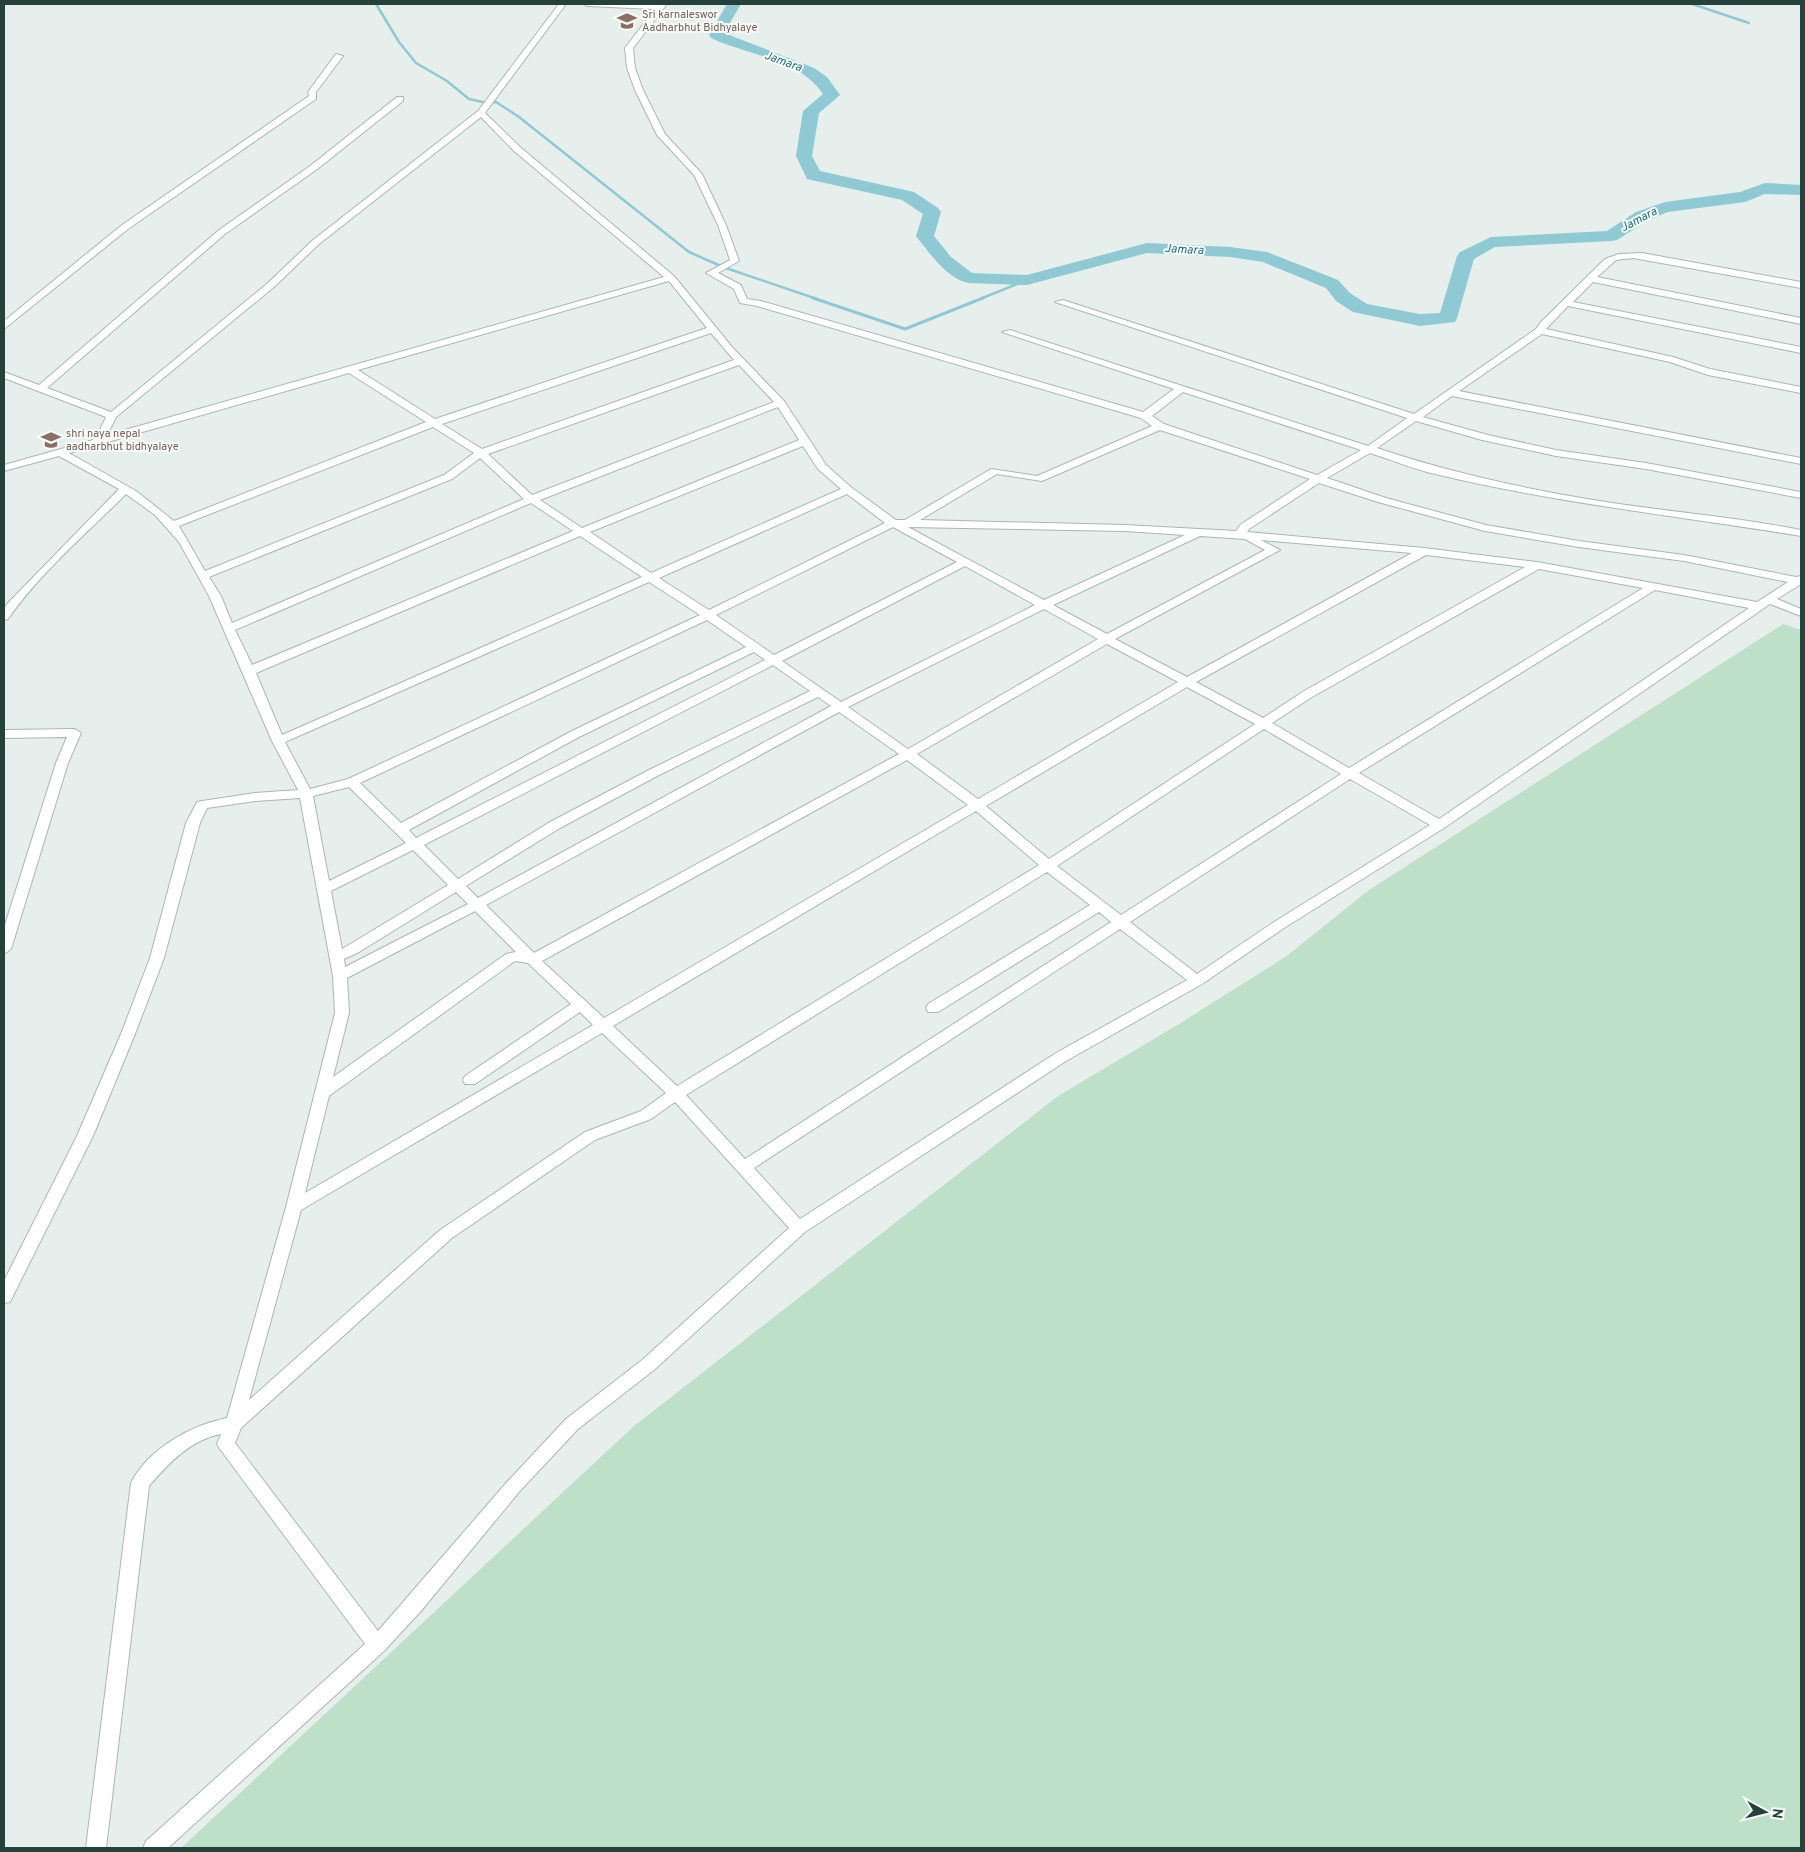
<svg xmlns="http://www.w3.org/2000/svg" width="1805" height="1852" viewBox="0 0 1805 1852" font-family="Overpass,sans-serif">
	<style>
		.green { fill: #bfe0c8 }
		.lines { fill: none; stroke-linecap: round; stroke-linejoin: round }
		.stream-far1 { stroke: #8ec9d4; stroke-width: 2.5 }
		.stream { stroke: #8ec9d4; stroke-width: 3 }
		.river { fill: #8ec9d4; fill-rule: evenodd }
		.street-casing { stroke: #a8b8b2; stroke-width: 2 }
		.street { fill: #fff; fill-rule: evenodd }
		.labels { text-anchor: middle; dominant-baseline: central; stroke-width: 4; stroke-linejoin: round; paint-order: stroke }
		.far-education-label { font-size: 11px; fill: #785e54; stroke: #f7fbf9; text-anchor: start }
		.far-water-label { font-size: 12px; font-style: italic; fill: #1c6f80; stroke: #f7fbf9 }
	</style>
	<rect width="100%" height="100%" fill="#e6efeb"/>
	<!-- green -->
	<polygon class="green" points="1783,624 1801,630 1801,1848 181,1848 634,1426 1058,1096 1179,1024 1288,955 1369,890"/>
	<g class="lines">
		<!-- stream-far1 -->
		<g class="stream-far1">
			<polyline points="376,4 399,42 416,63 447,81 469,99 487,103 496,102 519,117 689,252 723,267 817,299"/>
			<polyline points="1692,4 1749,23"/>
			<polyline points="980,299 1027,280"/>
		</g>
		<!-- stream -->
		<polyline class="stream" points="813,298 905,329 983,298"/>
		<!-- river -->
		<path class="river" d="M727,4H741L724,33L814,68L827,77L840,95L819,113L812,156L820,171L914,192L938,208L941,212L934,236L951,257L972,273L1027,275L1147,243L1230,247L1267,252L1338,280L1350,293L1367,304L1420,314L1440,313L1457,256L1460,252L1491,237L1607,231L1636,212L1665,202L1740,192L1765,183L1801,185V195L1765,194L1745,202L1668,212L1648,220L1617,240L1611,241L1495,247L1474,259L1457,318L1455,322L1420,326L1353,312L1336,301L1326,288L1263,262L1230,257L1147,253L1027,285L968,283C947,278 932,256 919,240L916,236L923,214L902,200L807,179L796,156L803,111L823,94C800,59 747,55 711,38L709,35Z"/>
		<defs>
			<g id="street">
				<path d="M559,4H566L485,113L520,147L674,276L732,347L784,401L826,465L852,488L896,520H905L991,469L1037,476L1152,426L1141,418L757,306L740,303L734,289L706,273L730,260L718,225L694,175L657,135L635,90L627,68L625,48L655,9L587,6L584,4H667L633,48L635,68L643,90L665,134L702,174L726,225L739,261L718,273L741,285L747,299L761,301L1143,412L1174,389L1002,332L1010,330L1368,446L1407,418L1055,302L1063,300L1414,414L1536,329L1541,322L1605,259L1619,254L1642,253L1801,282V288L1633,258L1616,260L1597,277L1801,318V324L1593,282L1573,302L1801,347V353L1568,306L1546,329L1673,357L1710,369L1801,387V393L1708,375L1670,362L1542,334L1459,391L1801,458V464L1452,396L1423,417L1488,435L1556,450L1646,463L1801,492V498L1646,469L1556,456L1482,440L1416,421L1377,448C1445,471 1516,487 1587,499C1658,511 1730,516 1801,530V536C1679,516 1556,503 1435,474C1413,469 1392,460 1370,453L1327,478L1386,498L1486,525L1579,541L1684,555L1796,577L1801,576V584L1777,599L1801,609V616L1770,604L1444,828L1284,928L1202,984L1066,1061L805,1232L654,1370L578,1429L519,1492L421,1611L384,1651L168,1848H143L146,1841L365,1644L220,1449L217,1444L221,1434C190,1440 169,1463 149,1486L106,1848H86L131,1483C148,1449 191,1425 227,1418L286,1207L335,1013L333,976L300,798L255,801L207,808L200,823L164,958L135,1034L93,1136L10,1302L4,1303V1281L77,1136L121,1034L150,958L186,823L197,802L202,801L255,793L298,790L272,741L209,596L179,542L155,515L126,494C87,533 39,574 8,619L4,620V608L7,604L119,489L59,456L4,471V465L93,440L99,432L106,417L4,378V372L39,385L219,230L310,166L397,97H403V101L316,170L225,234L47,388L111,412L268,283L313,240L478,111ZM481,117L514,151L664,277L107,435L116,417L274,287L319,244ZM669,281L707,328L435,419L358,370ZM711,333L734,360L482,449L442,424ZM739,365L774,402L532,495L488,454ZM349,373L426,422L174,521L136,491L69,453ZM1183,392L1361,450L1317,475L1164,424L1152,416ZM778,407L799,440L582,528L540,500ZM433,427L474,453L444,475L205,571L179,526ZM1160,430L1310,479L1240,525L1236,531L1125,525L920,520L997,474L1042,481ZM803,446L818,469L841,489L651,573L590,532ZM480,458L524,499L232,623L221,596L209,577L452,479ZM1319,483L1378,502L1485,531L1579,547L1684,561L1788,582L1757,602L1537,562L1424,548L1247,532L1249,529ZM847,494L885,523L709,610L659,578ZM531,503L573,531L252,665L235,630ZM893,527L957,562L774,655L716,615ZM908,527L1125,531L1185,535L1044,600ZM580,536L642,577L282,735L256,673ZM1200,536L1245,539L1265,550L1107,634L1053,605ZM1261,540L1412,553L1187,677L1115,639L1280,550ZM1426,555L1525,567L1304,691L1263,718L1196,682ZM965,566L1035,605L841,702L782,661ZM1539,569L1643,588L1349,768L1272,723L1312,697ZM649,582L700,615L348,779L310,789L285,742ZM1655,590L1749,608L1439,819L1359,773ZM1044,609L1098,639L908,749L848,707ZM707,620L746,647L570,732L401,823L360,783ZM1107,644L1178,682L978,799L917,754ZM754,652L765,660L416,838L409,830L579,737ZM773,665L810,691L651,769L550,822L458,879L424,845ZM1187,687L1255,724L1049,859L986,806ZM818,697L831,706L478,898L466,886L560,828L659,775ZM839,712L899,754L534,953L486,905ZM1264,729L1341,774L1121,915L1057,866ZM907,760L968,805L604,1018L542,961ZM1350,779L1430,825L1274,922L1197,974L1130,922ZM349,787L406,843L329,881L313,796ZM976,811L1039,865L677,1086L613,1026ZM413,850L448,885L342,949L331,891ZM1047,872L1090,905L928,1004L926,1008L928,1012H938L1099,912L1111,922L745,1159L686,1095ZM456,892L468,904L345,967L344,959L359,952ZM475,911L516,952L506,954L333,1077L349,1013L347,978ZM1120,929L1187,980L1056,1053L800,1219L754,1168ZM515,961L528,963L571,1004L465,1076L463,1080L465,1084H475L580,1012L593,1025L305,1193L329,1096ZM602,1033L666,1093L641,1111L585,1132L440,1230L249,1400L301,1210ZM675,1102L789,1228L642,1360L566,1419L507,1482L378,1631L235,1443L241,1428L452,1238L595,1140L651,1119Z"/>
				<polygon points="336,54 343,56 316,92 316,99 128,229 4,329 4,321 122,225 309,96 308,92"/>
				<polygon points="75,729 81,733 68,763 11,949 4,954 4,928 56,763 67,737 4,738 4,730"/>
			</g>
		</defs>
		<!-- street casing -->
		<use href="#street" class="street-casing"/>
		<!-- street -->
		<use href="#street" class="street"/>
	</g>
	<!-- icons -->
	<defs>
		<symbol id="school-bare" viewBox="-9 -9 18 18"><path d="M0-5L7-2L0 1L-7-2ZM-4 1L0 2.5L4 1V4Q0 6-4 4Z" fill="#8d6e63" stroke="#f7fbf9" stroke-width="2.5" paint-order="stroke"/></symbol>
	</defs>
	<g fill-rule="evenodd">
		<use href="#school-bare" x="613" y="7" width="28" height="28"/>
		<use href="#school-bare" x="37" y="426" width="28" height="28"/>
	</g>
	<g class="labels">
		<!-- far-education labels -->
		<g class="far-education-label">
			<text x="642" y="15">Sri karnaleswor<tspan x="642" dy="13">Aadharbhut Bidhyalaye</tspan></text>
			<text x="66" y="434">shri naya nepal<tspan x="66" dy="13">aadharbhut bidhyalaye</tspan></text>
		</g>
		<!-- far-water labels -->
		<g class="far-water-label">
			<text transform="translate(783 62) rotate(20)">Jamara</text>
			<text transform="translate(1639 220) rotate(-28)">Jamara</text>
			<text transform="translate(1184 250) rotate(3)">Jamara</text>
		</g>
	</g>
	<!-- border -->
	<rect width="1805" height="1852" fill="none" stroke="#24423a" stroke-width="10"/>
	<!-- north arrow -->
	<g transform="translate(1765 1812) rotate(97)" stroke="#f7fbf9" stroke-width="4" paint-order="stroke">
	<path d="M0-4L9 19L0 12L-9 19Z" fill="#24423a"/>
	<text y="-8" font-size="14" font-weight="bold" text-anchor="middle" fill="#24423a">N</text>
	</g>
</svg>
